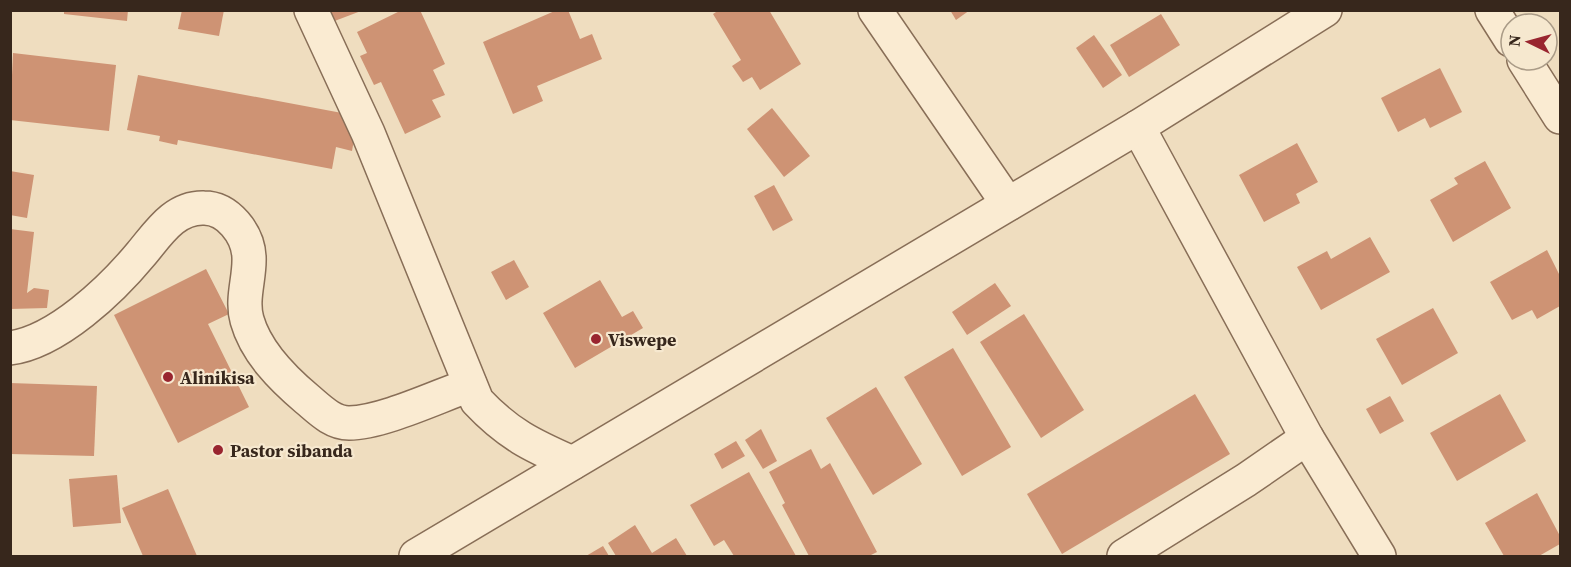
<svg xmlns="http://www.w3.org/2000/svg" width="1571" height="567" viewBox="0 0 1571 567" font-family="'Source Serif 4',serif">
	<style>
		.building { fill: #ce9374 }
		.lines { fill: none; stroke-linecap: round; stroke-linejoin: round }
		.minor-casing { stroke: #886e57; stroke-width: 36 }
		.minor { stroke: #faebd2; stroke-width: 33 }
		.poi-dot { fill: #99252f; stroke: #f6e8cf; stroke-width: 2 }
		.labels { text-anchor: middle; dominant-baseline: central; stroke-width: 4.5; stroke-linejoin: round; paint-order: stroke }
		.poi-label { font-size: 18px; font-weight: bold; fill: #37271c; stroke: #f6e8cf; text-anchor: start }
	</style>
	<rect width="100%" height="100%" fill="#efddbf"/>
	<!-- building -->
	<g class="building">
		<polygon points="64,10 128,10 127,21 64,14"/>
		<polygon points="182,10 224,10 219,36 178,29"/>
		<polygon points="318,10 361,10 361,11 324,25"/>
		<polygon points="402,10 420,10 445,64 433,70 445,95 432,100 441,117 405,134 381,82 374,85 360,56 367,53 357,32"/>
		<polygon points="557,10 568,10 580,39 592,34 602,59 537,86 543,101 513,114 483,42"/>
		<polygon points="719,10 769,10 801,64 760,90 752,77 743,82 732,66 741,60 713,14"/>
		<polygon points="950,10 970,10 956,20"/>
		<polygon points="1161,14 1180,45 1129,77 1110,45"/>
		<polygon points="1094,35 1122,75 1103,88 1076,48"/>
		<polygon points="13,53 116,65 109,131 10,120"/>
		<polygon points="1440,68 1462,112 1430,128 1425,118 1398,132 1381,98"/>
		<polygon points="138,75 358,116 352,151 336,147 332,169 178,140 177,145 159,141 160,136 127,130"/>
		<polygon points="772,108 810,156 784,177 747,129"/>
		<polygon points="1297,143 1318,182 1296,194 1300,203 1264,222 1239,175"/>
		<polygon points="1485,161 1511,208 1453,242 1430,200 1458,184 1454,178"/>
		<polygon points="10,171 34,175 27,218 10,215"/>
		<polygon points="774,185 793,220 773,231 754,196"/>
		<polygon points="10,229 34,232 27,293 34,288 49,290 47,308 10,309"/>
		<polygon points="1370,237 1390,272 1321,310 1297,267 1327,251 1331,259"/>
		<polygon points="1547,250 1560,276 1560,306 1537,319 1532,310 1512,320 1490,282"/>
		<polygon points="514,260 529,287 506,300 491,272"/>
		<polygon points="206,269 229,314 208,324 249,407 178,443 114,315"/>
		<polygon points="600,280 622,317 633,311 643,328 575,368 543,313"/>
		<polygon points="995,283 1011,306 967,335 952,312"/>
		<polygon points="1433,308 1458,353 1402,385 1376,339"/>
		<polygon points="1024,314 1084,410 1041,438 980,342"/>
		<polygon points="953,348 1011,447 962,476 904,377"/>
		<polygon points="10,383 97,386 94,456 10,454"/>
		<polygon points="876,387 922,464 873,495 826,418"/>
		<polygon points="1195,394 1230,454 1062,554 1027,494"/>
		<polygon points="1500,394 1526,441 1457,481 1430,433"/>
		<polygon points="1390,396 1404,421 1380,434 1366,409"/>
		<polygon points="761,429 777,461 763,469 745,440"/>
		<polygon points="736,441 745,456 722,469 714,454"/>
		<polygon points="811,449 821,469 830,463 877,552 869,556 809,556 782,505 785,503 769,472"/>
		<polygon points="749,472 796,556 734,556 724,540 714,546 690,505"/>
		<polygon points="117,475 121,523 73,527 69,479"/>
		<polygon points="168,489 197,556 143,556 122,508"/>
		<polygon points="1537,493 1560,536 1560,544 1539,556 1504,556 1485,523"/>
		<polygon points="635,525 652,553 676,538 687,556 616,556 608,543"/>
		<polygon points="603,546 609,556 586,556"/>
	</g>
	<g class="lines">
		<defs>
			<g id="minor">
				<path d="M311,10L368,133L477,401C508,434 531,445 572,463"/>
				<polyline points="875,10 1008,204"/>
				<polyline points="1492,10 1511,40"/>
				<polyline points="1524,60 1560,117"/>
				<polyline points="1138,127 1307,438 1379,556"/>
				<path d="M10,348C57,342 112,289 141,254C158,234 174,207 204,208C228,208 248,234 249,257C250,278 241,299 247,320C256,352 282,378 307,399C319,409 332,423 349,423C382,423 438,396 470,385"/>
				<polyline points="416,556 1138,127 1325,10"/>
				<polyline points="1124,556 1246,480 1307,438"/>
			</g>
		</defs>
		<!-- minor casing -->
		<use href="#minor" class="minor-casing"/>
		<!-- minor -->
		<use href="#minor" class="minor"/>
	</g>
	<!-- markers -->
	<g class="poi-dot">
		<circle cx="596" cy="339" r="6"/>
		<circle cx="168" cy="377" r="6"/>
		<circle cx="218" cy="450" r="6"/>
	</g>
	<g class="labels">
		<!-- poi labels -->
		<g class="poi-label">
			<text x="608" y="339">Viswepe</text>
			<text x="180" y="377">Alinikisa</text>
			<text x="230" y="450">Pastor sibanda</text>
		</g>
	</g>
	<!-- border -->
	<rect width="1571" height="567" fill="none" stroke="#37271c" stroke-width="24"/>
	<!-- north arrow -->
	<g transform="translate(1529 42) rotate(275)"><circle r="28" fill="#f6e8cf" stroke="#aa9b87" stroke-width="1.5"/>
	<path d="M0-4.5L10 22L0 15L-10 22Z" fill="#99252f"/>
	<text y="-9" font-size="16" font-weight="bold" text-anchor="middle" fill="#37271c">N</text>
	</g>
</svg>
